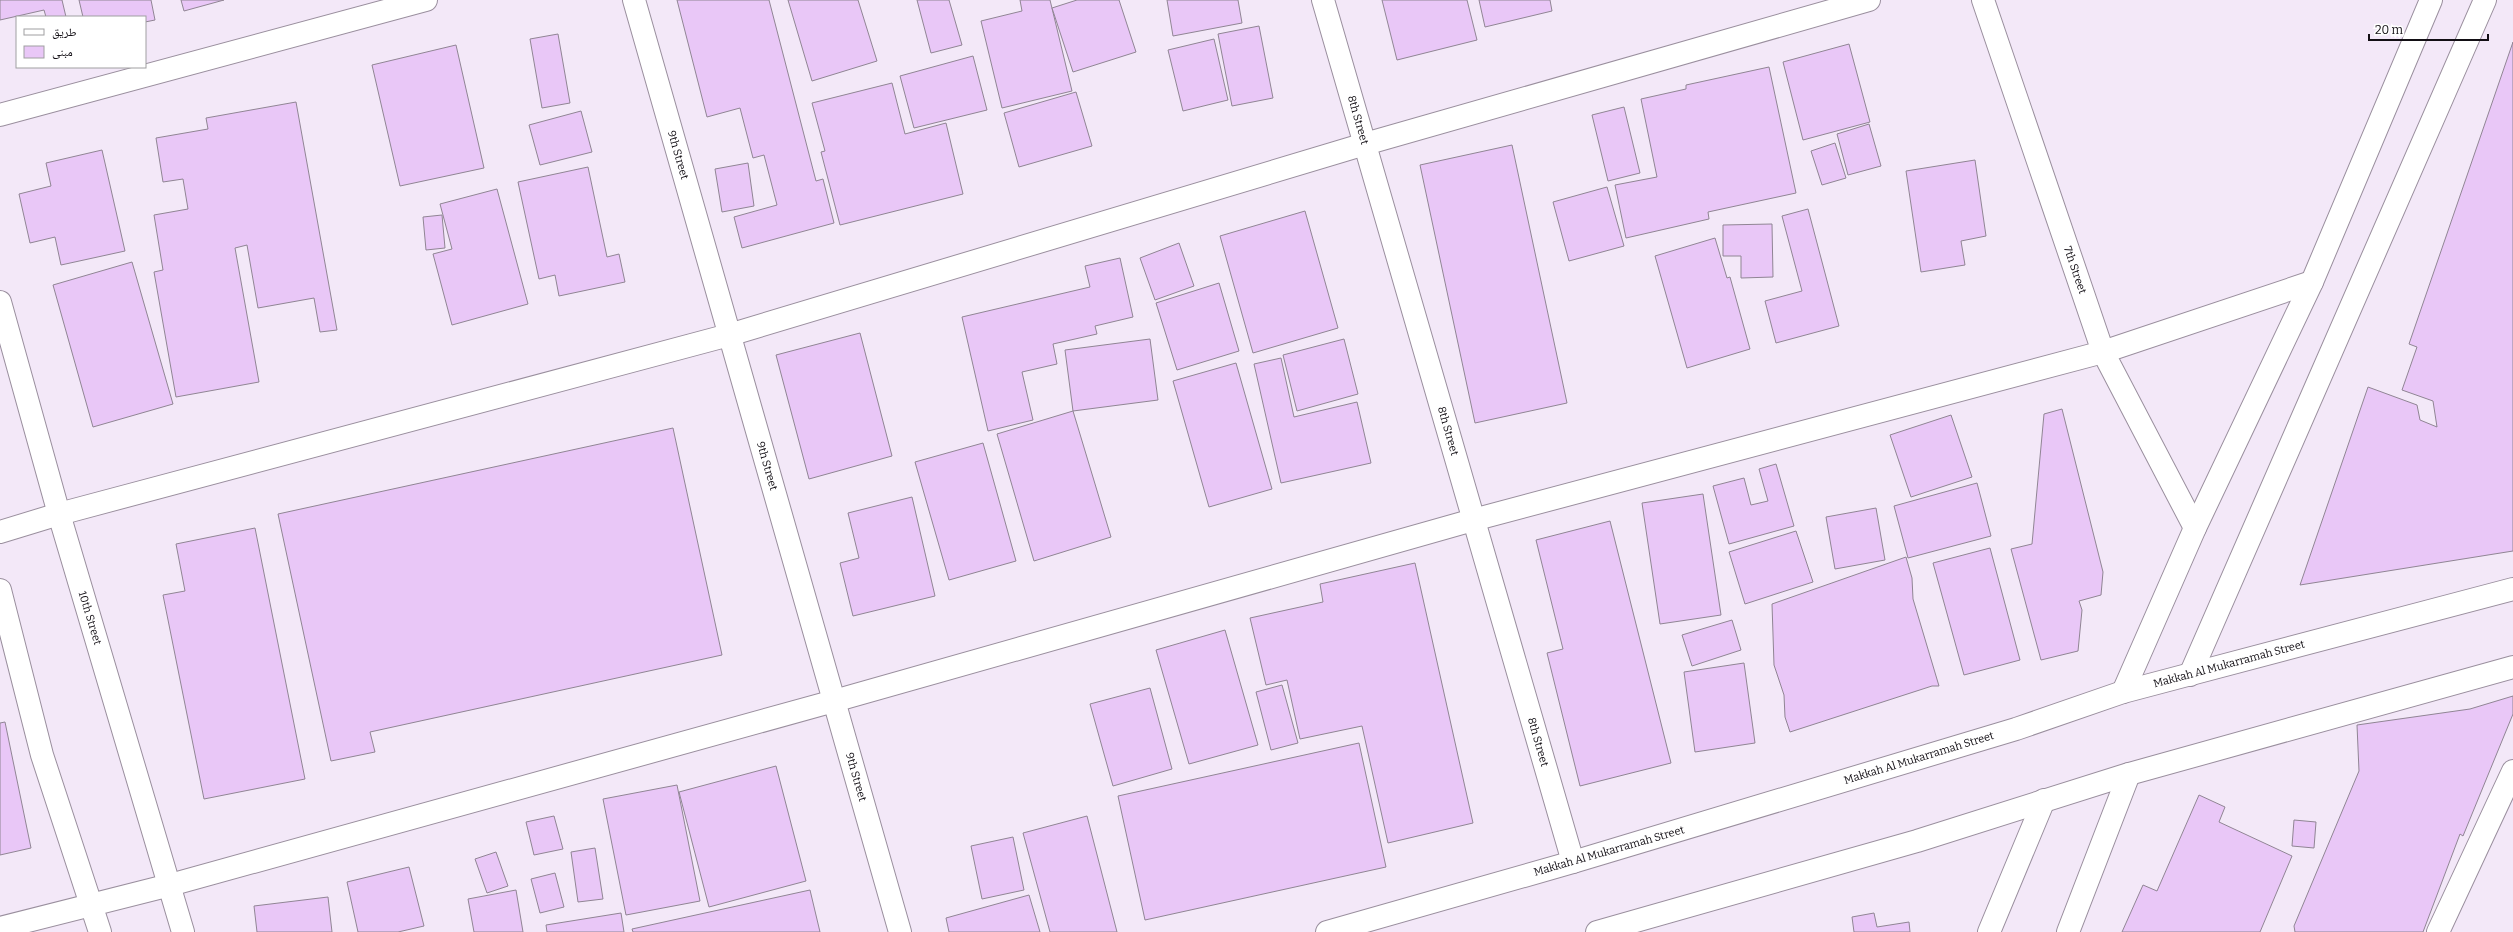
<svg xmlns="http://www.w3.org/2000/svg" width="2513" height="932" viewBox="0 0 2513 932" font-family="Bitter,'Noto Naskh Arabic',serif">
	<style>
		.building { fill: #e9c7f7; stroke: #908594 }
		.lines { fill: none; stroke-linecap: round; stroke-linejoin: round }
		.street-casing { stroke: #9a8f9e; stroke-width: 24 }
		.secondary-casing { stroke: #9a8f9e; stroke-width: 24 }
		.street { stroke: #fff; stroke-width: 22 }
		.secondary { stroke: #fff; stroke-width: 22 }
		.labels { text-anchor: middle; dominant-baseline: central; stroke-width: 3; stroke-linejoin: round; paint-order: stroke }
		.street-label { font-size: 11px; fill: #120e14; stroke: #fff }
	</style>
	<rect width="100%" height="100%" fill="#f3e8f8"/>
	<!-- building -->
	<g class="building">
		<polygon points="0,0 62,0 66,17 46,17 44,10 0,20"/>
		<polygon points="79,0 151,0 155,20 145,22 145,17 83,17"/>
		<polygon points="181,0 224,0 184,11"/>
		<polygon points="677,0 769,0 816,181 823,179 834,223 742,248 734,217 777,205 764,155 753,158 740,108 707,117"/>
		<polygon points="788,0 858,0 877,61 812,81"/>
		<polygon points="917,0 949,0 962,45 931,53"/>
		<polygon points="1020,0 1050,0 1072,91 1002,108 981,21 1022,11"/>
		<polygon points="1077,0 1119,0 1136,52 1073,72 1052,8"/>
		<polygon points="1167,0 1238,0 1242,23 1173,36"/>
		<polygon points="1382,0 1467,0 1477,40 1397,60"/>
		<polygon points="1479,0 1550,0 1552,11 1485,27"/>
		<polygon points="1259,26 1273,98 1232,106 1218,34"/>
		<polygon points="558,34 570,103 542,108 530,39"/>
		<polygon points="1214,39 1228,100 1183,111 1168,50"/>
		<polygon points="2513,42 2513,551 2300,585 2368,387 2417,405 2420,420 2437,427 2433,401 2402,390 2417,347 2409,344"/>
		<polygon points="1849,44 1870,122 1803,140 1783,62"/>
		<polygon points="456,45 484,168 400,186 372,65"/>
		<polygon points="973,56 987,110 914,128 900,76"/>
		<polygon points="1769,67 1796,193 1708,212 1709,219 1626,238 1615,185 1657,177 1641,99 1686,89 1686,85"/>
		<polygon points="892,83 905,134 946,123 963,194 840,225 821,152 825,151 812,103"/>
		<polygon points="1076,92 1092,146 1019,167 1004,113"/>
		<polygon points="296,102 337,330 320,332 314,298 258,308 247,245 235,248 259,382 176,397 154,272 163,270 154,215 188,209 183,179 163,182 156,138 208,129 206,118"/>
		<polygon points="1624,107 1640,173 1608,181 1592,115"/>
		<polygon points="581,111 592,152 540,165 529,125"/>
		<polygon points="1869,124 1881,166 1848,175 1837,134"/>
		<polygon points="1835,143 1846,178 1822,185 1811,151"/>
		<polygon points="1512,145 1567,403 1475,423 1420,165"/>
		<polygon points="102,150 125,251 61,265 55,237 30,243 19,194 51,186 46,163"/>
		<polygon points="1975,160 1986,236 1961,241 1965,265 1921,272 1906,171"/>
		<polygon points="748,163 754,206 722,212 715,169"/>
		<polygon points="588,167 607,257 619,254 625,282 559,296 555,275 539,279 518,182"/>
		<polygon points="1607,187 1624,246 1569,261 1553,202"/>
		<polygon points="497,189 528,304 452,325 433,254 452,249 440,204"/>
		<polygon points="1808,209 1839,326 1776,343 1765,301 1802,291 1782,216"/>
		<polygon points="1305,211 1338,328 1253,353 1220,236"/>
		<polygon points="442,215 445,248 426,250 423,217"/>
		<polygon points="1772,224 1773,277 1741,278 1741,256 1723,256 1723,225"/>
		<polygon points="1715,238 1727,278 1730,277 1750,349 1687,368 1655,256"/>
		<polygon points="1179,243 1194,286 1155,300 1140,258"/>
		<polygon points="1120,258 1133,317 1095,326 1097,334 1053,344 1057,364 1022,372 1033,420 988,431 962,317 1090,287 1085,266"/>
		<polygon points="132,262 173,404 93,427 53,285"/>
		<polygon points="1219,283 1239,351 1177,370 1156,303"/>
		<polygon points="860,333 892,456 809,479 776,355"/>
		<polygon points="1150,339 1158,400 1073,411 1065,350"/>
		<polygon points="1344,339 1358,394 1297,411 1283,355"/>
		<polygon points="1281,358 1294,417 1357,402 1371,463 1281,483 1254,364"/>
		<polygon points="1236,363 1272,489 1209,507 1173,381"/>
		<polygon points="2062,409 2103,572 2101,595 2079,601 2082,610 2078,651 2041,660 2011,549 2032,544 2044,414"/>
		<polygon points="1073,411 1111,537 1034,561 997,434"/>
		<polygon points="1951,415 1972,477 1911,497 1890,435"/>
		<polygon points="673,428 722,655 370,732 375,752 331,761 278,514"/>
		<polygon points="983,443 1016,561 949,580 915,462"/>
		<polygon points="1776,464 1794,526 1729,544 1713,486 1744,478 1751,505 1768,501 1759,469"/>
		<polygon points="1977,483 1991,536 1908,558 1894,506"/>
		<polygon points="1703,494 1721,615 1660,624 1642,503"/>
		<polygon points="912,497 935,596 853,616 840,563 859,558 848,513"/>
		<polygon points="1876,508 1885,560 1835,569 1826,517"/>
		<polygon points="1610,521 1671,763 1580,786 1547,653 1563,649 1536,540"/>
		<polygon points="255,528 305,779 204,799 163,595 185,591 176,544"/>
		<polygon points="1796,531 1813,582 1745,604 1729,552"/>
		<polygon points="1990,548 2020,660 1964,675 1933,563"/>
		<polygon points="1906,557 1912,578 1913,599 1939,686 1932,686 1790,732 1785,717 1784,695 1774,665 1772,604"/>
		<polygon points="1415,563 1473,823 1388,843 1362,726 1300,739 1287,680 1266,685 1250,618 1323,602 1320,584"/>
		<polygon points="1732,620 1741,650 1692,666 1682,635"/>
		<polygon points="1225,630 1258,745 1189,764 1156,650"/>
		<polygon points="1744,663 1755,743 1695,752 1684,672"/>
		<polygon points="1282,685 1298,743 1271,750 1256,692"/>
		<polygon points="1150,688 1172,769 1113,786 1090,704"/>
		<polygon points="2513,696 2513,714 2463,836 2460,834 2423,932 2295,932 2294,926 2359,771 2357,725 2470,709"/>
		<polygon points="5,722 31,848 0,855 0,723"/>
		<polygon points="1359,743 1386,867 1145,920 1118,796"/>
		<polygon points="776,766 806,881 709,907 679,792"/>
		<polygon points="677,785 700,901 626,915 603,799"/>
		<polygon points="2199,795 2225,807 2219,822 2292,856 2260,932 2122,932 2143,885 2157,891"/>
		<polygon points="554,816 563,849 534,855 526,822"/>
		<polygon points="1087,816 1117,932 1050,932 1023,833"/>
		<polygon points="2294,820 2316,822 2314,848 2292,846"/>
		<polygon points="1013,837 1024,890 982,899 971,846"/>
		<polygon points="595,848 603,899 578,902 571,852"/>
		<polygon points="496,852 508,886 487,893 475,859"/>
		<polygon points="409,867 424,926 398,932 358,932 347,882"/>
		<polygon points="555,873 564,907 540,913 531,879"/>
		<polygon points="516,890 523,932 474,932 468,899"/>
		<polygon points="810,890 820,932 633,932 632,929"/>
		<polygon points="1029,895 1040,932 949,932 946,918"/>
		<polygon points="328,897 332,932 257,932 254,906"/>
		<polygon points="621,913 624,932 547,932 546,925"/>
		<polygon points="1874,913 1877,927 1909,922 1910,932 1854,932 1852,917"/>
	</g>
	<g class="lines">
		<defs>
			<g id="street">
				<polyline points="634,0 900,932"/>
				<polyline points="1323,0 1573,862"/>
				<polyline points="1983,0 2103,352 2195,528"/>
				<polyline points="0,115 426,0"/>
				<polyline points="0,302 59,514 183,932"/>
				<polyline points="0,532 59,514 729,335 1365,144 1869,0"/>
				<polyline points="0,590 42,755 100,932"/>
				<polyline points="0,928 170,885 834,701 1473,520 2103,352 2312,282"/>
				<polyline points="2438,932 2513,771"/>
			</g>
			<g id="secondary">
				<polyline points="2190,675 2485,0"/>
				<polyline points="2123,692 2195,528 2312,282 2431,0"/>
				<polyline points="1327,932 1573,862 2016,729 2123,692 2513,589"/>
				<polyline points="1597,932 1917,841 2129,774 2513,667"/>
				<polyline points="1989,932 2044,800"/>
				<polyline points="2068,932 2129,774"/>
			</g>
		</defs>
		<!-- street casing -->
		<use href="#street" class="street-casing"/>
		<!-- secondary casing -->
		<use href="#secondary" class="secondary-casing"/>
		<!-- street -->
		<use href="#street" class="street"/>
		<!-- secondary -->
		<use href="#secondary" class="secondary"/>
	</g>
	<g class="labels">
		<!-- street labels -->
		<g class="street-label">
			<text transform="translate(1358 120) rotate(74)">8th Street</text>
			<text transform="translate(678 155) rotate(74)">9th Street</text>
			<text transform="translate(2075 270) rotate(71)">7th Street</text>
			<text transform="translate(1448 431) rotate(74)">8th Street</text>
			<text transform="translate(767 466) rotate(74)">9th Street</text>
			<text transform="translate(90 618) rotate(73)">10th Street</text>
			<text transform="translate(2229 664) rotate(-15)">Makkah Al Mukarramah Street</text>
			<text transform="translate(1538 742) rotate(74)">8th Street</text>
			<text transform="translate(1919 758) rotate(-17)">Makkah Al Mukarramah Street</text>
			<text transform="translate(856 777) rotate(74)">9th Street</text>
			<text transform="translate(1609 851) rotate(-16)">Makkah Al Mukarramah Street</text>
		</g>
	</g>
	<!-- legend -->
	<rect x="16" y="16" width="130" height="52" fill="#ffffff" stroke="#a09fa1"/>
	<rect x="24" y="29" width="20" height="6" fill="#ffffff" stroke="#a09fa1"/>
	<text x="52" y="36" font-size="12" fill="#120e14">طريق</text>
	<rect x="24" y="46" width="20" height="12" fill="#e9c7f7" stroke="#a09fa1"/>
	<text x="52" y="56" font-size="12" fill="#120e14">مبنى</text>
	<!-- scale -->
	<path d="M2369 34v6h119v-6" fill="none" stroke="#120e14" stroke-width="2"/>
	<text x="2375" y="34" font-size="12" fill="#120e14" stroke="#ffffff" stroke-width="3" paint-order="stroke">20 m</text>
</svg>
